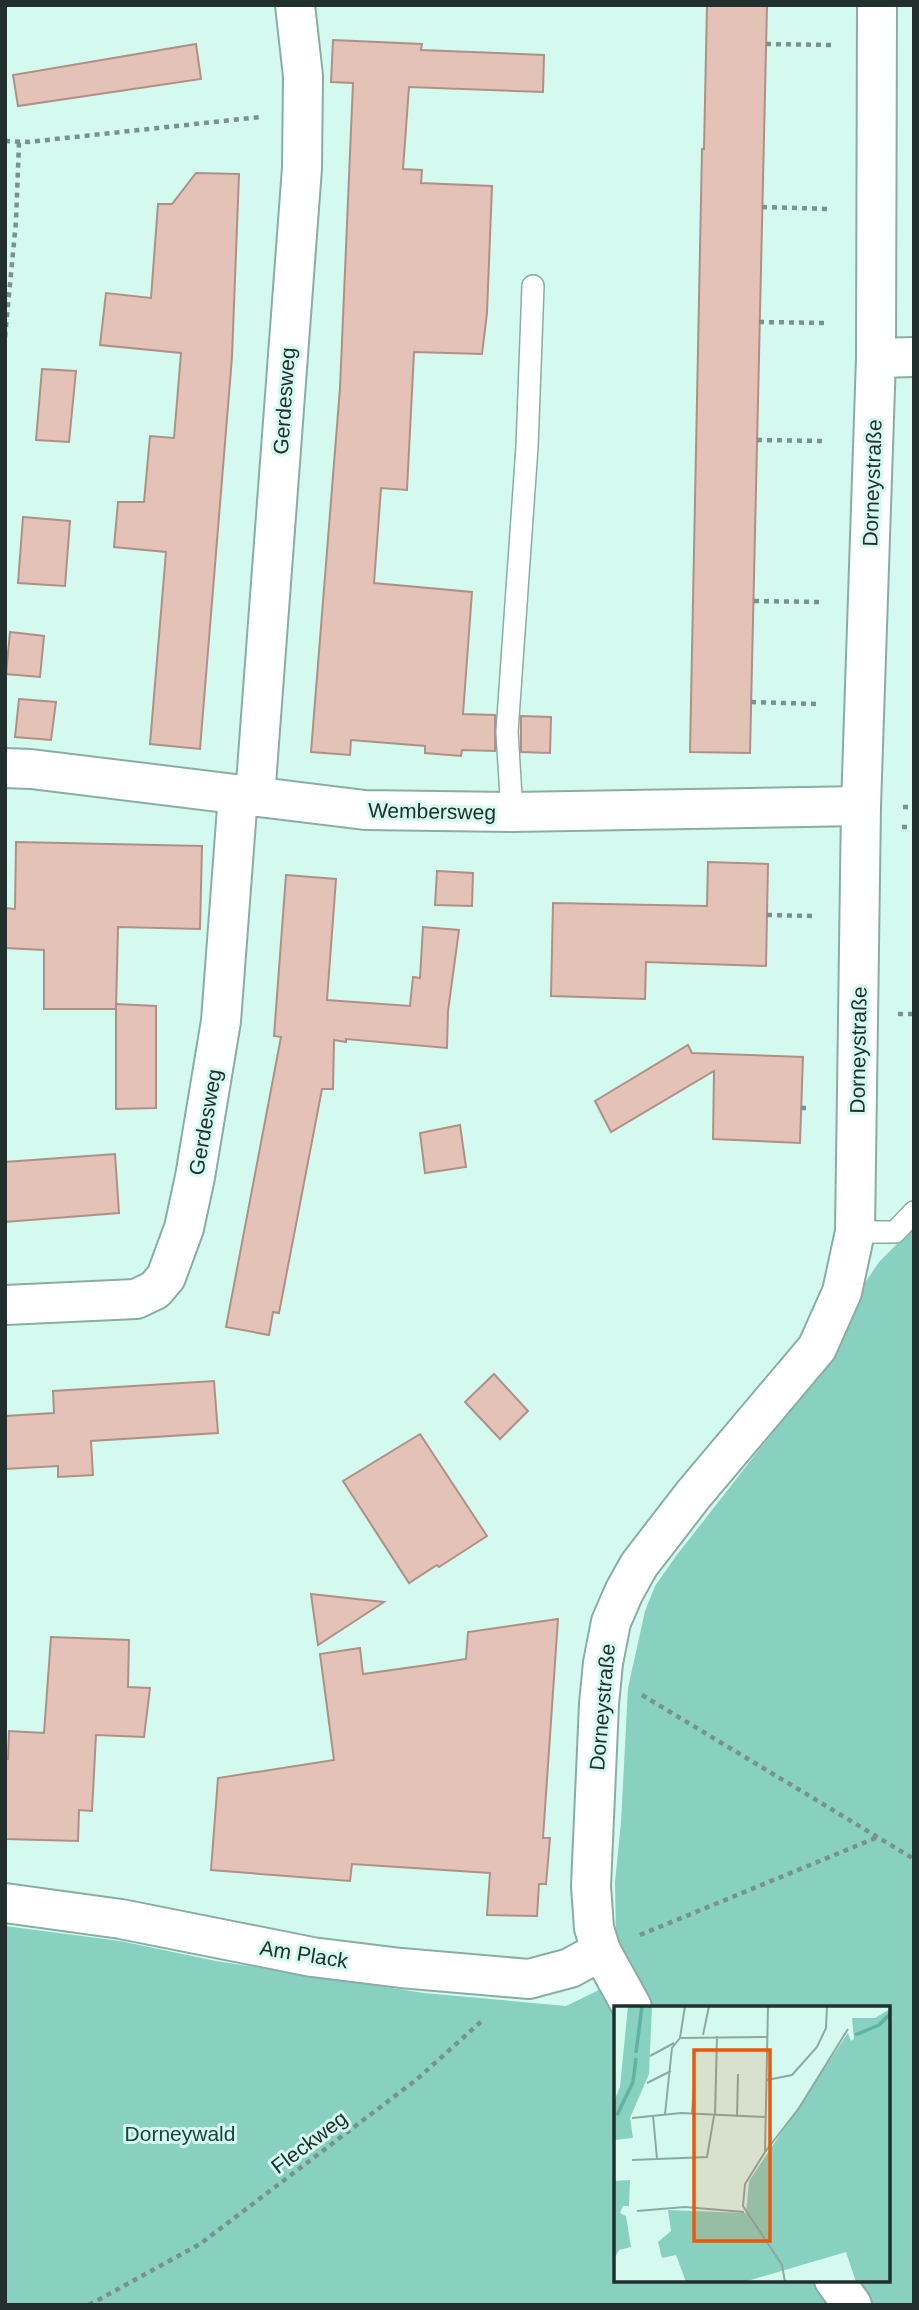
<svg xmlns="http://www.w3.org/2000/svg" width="919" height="2310" viewBox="0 0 919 2310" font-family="Helvetica,sans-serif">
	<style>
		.green { fill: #88d0c0; fill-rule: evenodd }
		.building { fill: #e4c2b8; stroke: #af9086; stroke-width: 2 }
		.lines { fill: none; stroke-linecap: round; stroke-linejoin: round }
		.lane-casing { stroke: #89ada4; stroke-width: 24 }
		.street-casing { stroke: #89ada4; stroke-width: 42 }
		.path { stroke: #79938c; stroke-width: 4.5; stroke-dasharray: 5 5; stroke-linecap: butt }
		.lane { stroke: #fff; stroke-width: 21 }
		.street { stroke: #fff; stroke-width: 38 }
		.labels { text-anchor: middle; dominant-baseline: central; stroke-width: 6; stroke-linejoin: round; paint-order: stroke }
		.street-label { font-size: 21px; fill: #21302c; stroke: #d4faf0 }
		.park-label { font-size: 21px; fill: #1b423a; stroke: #d4faf0 }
		.inset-river { fill: none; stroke: #5fb3a1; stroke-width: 3.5 }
		.inset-road { fill: none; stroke: #8ca9a2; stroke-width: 2 }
		.view { fill: #e8590c; fill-opacity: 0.15; stroke: #e8590c; stroke-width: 3.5 }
		.inset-edge { fill: none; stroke: #21302c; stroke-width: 3.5 }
	</style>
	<rect width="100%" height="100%" fill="#d4faf0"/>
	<!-- green -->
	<path class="green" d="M914,1223V2305H5V1926L120,1941L216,1961L424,1993L566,2006L597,1991L627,1966L616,1938L615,1882L621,1822L628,1688L645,1611L655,1586L676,1556L824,1367L864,1284L879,1262L899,1242ZM616,2007H889V2280H616Z"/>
	<!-- building -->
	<g class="building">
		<polygon points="707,5 767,5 750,753 690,752 702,149 704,149"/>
		<polygon points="333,40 422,44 421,50 544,55 543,92 409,87 403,169 422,170 421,183 492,186 487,313 482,354 414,352 407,490 381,488 374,583 472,592 463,714 495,715 495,751 462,750 461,756 425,753 425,746 351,740 350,755 311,752 340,388 353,83 331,82"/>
		<polygon points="196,44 201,79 18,106 13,75"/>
		<polygon points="196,173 239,174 232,357 200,749 150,744 166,552 114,547 118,502 144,502 150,436 174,438 181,353 100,345 106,293 151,298 158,204 172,204"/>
		<polygon points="42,369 76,371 69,442 36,440"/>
		<polygon points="23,517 70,521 65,586 18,583"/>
		<polygon points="10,632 44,636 40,677 6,674"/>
		<polygon points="19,699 56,702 51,740 15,737"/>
		<polygon points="521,716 551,717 550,753 521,752"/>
		<polygon points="16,842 202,846 200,929 118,927 116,1009 44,1009 44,950 5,948 5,908 15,909"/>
		<polygon points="708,862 768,864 766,966 646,962 645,999 551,996 553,903 707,906"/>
		<polygon points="437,871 473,873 472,906 435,905"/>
		<polygon points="286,875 336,879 327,1000 410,1006 413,977 420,978 423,927 459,930 448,1011 447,1048 346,1039 346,1042 334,1040 333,1089 322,1089 279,1313 273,1312 269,1335 226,1327 281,1037 274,1036"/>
		<polygon points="116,1004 156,1006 156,1108 116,1109"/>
		<polygon points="688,1045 692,1053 803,1057 800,1143 713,1139 714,1071 611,1132 595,1101"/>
		<polygon points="460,1125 466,1167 425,1173 420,1133"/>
		<polygon points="115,1154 119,1213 5,1222 5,1162"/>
		<polygon points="494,1374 528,1411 500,1439 465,1402"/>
		<polygon points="214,1381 218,1433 91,1441 93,1475 58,1477 58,1466 5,1469 5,1416 54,1413 53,1391"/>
		<polygon points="420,1434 487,1536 439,1567 437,1565 409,1583 343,1481"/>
		<polygon points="311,1594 384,1602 318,1645"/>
		<polygon points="558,1619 543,1838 550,1838 546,1884 539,1884 537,1916 487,1915 490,1873 352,1864 350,1881 211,1870 218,1778 334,1760 320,1654 360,1648 363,1674 427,1665 466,1659 468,1632"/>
		<polygon points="51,1637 129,1640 128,1687 150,1688 144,1737 96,1735 92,1811 79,1810 78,1841 5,1839 5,1759 8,1759 9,1731 44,1733"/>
	</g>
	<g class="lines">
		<defs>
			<g id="lane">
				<polyline points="512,812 507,732 527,447 533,286"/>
				<polyline points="855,1232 895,1232 914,1212"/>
			</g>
			<g id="street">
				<polyline points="876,358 914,357"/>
				<polyline points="5,768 31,769 365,810 512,812 861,806"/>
				<polyline points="255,797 302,168 303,76 295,5"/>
				<polyline points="5,1305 136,1299 155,1290 166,1277 184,1228 195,1177 221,1021 238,795"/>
				<polyline points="5,1903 121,1919 312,1957 401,1968 529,1979 570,1968 601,1951"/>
				<polyline points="632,2007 601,1951 594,1928 591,1886 599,1704 603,1663 611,1622 624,1592 639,1565 693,1495 817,1348 842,1292 855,1232 861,806 876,358 877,5"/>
				<polyline points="834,2280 852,2305"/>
			</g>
		</defs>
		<!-- lane casing -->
		<use href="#lane" class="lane-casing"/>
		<!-- street casing -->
		<use href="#street" class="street-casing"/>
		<!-- path -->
		<g class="path">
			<polyline points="766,44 834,45"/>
			<polyline points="5,141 28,142 260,117"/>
			<polyline points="762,207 831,209"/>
			<polyline points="759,322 827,323"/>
			<polyline points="5,337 16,221 19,142"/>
			<polyline points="757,440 824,441"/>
			<polyline points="754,601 820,602"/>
			<polyline points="751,702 817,704"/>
			<polyline points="903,807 914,807"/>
			<polyline points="902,827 914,827"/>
			<polyline points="767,915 813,916"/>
			<polyline points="898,1014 914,1014"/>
			<polyline points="801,1108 811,1108"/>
			<polyline points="642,1695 914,1859"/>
			<polyline points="640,1935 878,1837"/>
			<polyline points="89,2305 200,2244 416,2080 484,2019"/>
		</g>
		<!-- lane -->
		<use href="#lane" class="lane"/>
		<!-- street -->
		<use href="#street" class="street"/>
	</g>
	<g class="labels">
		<!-- street labels -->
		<g class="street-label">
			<text transform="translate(284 401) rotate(-86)">Gerdesweg</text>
			<text transform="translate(872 483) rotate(-88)">Dorneystraße</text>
			<text transform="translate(432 811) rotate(1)">Wembersweg</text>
			<text transform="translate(858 1050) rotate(-89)">Dorneystraße</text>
			<text transform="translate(205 1122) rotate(-80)">Gerdesweg</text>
			<text transform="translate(602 1707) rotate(-85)">Dorneystraße</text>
			<text transform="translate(304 1954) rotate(9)">Am Plack</text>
			<text transform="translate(309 2142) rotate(-37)">Fleckweg</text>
		</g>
		<!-- park labels -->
		<g class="park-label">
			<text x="180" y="2133">Dorneywald</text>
		</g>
	</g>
	<!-- overview -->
	<g transform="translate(614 2006)">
		<rect width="276" height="276" fill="#d4faf0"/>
		<path d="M14,0H38L35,68L16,112L19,132L0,134V95L6,81ZM276,3V276H242L232,246L130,276H72L62,249L48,252L44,236L57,225L54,204L132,207L135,175L234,27L237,35L240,33L238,12H261ZM16,174L15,200H9L6,207L12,210L17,241L5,244L0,253V175Z" fill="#88d0c0"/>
		<path class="inset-river" d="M241,29L265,19L277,7M22,47L28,0M3,109L19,76L22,52"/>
		<path class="inset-road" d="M154,0L151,146L131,178L129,200L168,259L171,276M89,29L95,0M66,32L153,31M66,32L71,0M36,50L60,37M153,74L178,69L203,41L212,22L213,0M33,77L57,65M51,108L58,42L66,32M78,108L80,79M39,109L43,153M101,110L103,30M123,111L124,68M18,112L67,107L152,111M151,146L185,102L234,23M18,154L93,151L100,110M23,205L71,201L130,206"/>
		<path class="view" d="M80,44H156V235H80Z"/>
		<rect width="276" height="276" class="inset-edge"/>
	</g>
	<!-- border -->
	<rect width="919" height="2310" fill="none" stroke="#21302c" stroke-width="14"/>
</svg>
